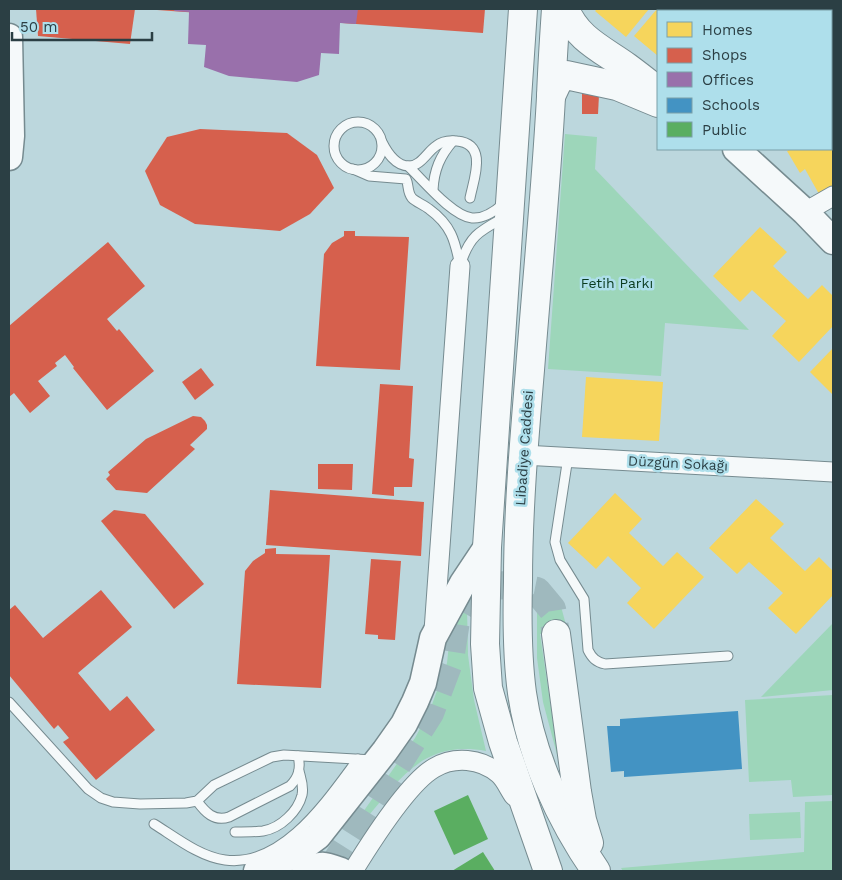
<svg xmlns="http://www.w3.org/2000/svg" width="842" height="880" viewBox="0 0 842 880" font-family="'Work Sans',sans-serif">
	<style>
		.green { fill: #9dd6ba }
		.homes { fill: #f6d55c }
		.shops { fill: #d6604d }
		.offices { fill: #9970ab }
		.schools { fill: #4393c3 }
		.public { fill: #5aae61 }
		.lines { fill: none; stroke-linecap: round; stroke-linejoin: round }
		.primary-tunnel { stroke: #9fb9be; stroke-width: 28; stroke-dasharray: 28 14; stroke-linecap: butt }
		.lane-casing { stroke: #768b90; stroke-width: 11 }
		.street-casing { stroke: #768b90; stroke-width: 21 }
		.secondary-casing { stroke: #768b90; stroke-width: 29 }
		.primary-casing { stroke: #768b90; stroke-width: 30 }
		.lane { stroke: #f5f9fa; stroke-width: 9 }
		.street { stroke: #f5f9fa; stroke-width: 19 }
		.secondary { stroke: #f5f9fa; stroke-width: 26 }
		.primary { stroke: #f5f9fa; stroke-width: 28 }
		.labels { text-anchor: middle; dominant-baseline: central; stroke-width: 5; stroke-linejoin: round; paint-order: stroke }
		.park-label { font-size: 14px; fill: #0a3b1f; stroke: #aedfeb }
		.street-label { font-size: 14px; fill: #2b3f44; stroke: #aedfeb }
	</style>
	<rect width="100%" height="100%" fill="#bcd7dd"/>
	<!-- green -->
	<g class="green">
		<polygon points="565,134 597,137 595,169 749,330 665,323 661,376 548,369"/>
		<polygon points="537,585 549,585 558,595 567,629 540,634 559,762 543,702 537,658"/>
		<path d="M467,607L468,655L474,700L486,751C423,740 401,778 364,821L356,822L415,738L430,710L447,663L450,635Z"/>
		<polygon points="833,623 833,690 761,697"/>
		<polygon points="833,695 833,795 793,797 791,780 749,782 745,700"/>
		<polygon points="833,801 833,871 623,871 621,868 804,852 805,802"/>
		<polygon points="800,812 801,838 750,840 749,814"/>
	</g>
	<!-- homes -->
	<g class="homes">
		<polygon points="597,9 649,9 626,37 595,11"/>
		<polygon points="657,9 686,9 690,11 658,11 658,56 634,36"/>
		<polygon points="744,9 767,9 770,11 742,11"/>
		<polygon points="833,57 833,122 831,124 831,64 833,62 831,59"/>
		<polygon points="831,137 833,140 833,186 819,194 805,169 800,173 787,151 791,149 831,149"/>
		<polygon points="760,227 787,252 773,266 808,299 822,285 833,296 833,326 799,362 772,336 786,321 752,290 740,302 713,276"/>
		<polygon points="833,348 833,395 810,372"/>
		<polygon points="586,377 663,382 659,441 582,437"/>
		<polygon points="615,493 642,519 629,533 663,566 677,552 704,577 654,629 627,603 641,588 608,556 596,569 568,543"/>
		<polygon points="756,499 784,524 770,538 805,571 819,557 833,571 833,595 796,634 768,608 783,593 749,562 737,574 709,548"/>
	</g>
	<!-- shops -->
	<g class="shops">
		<polygon points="36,9 135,9 130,44 38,36"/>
		<polygon points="157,9 485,9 483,33 157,10"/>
		<polygon points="582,94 599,95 598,114 582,114"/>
		<polygon points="200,129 287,133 317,155 334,188 310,214 280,231 195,224 160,205 145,171 167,137"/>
		<polygon points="344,231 355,231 355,236 409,237 400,370 316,366 324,254 332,243 344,236"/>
		<polygon points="108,242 145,286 107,319 117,331 119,329 154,371 107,410 73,368 74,367 65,355 55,363 57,366 38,381 50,396 30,413 14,393 9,397 9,326"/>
		<polygon points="201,368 214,385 195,400 182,382"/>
		<polygon points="380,384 413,386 409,458 414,459 412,487 394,487 394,496 372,494"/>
		<polygon points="193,416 201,417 205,421 207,425 207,429 190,445 195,449 147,493 116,490 106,479 110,475 108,472 146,439"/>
		<polygon points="318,464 353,464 352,490 318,489"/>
		<polygon points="270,490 424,502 421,556 266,545"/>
		<polygon points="114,510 145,514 204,584 174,609 101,521"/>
		<polygon points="276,548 276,554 330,555 321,688 237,684 245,571 253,561 265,553 265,549"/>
		<polygon points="371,559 401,561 395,640 378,639 378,635 365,634"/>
		<polygon points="101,590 132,627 78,673 110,711 127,696 155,730 96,780 63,742 69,738 58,725 54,729 9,675 9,610 15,605 43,638"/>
	</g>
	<!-- offices -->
	<polygon class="offices" points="175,9 358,9 356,24 340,23 339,54 321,53 319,75 297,82 229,76 204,67 206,45 188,44 189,12 174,11"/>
	<!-- schools -->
	<polygon class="schools" points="738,711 742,769 624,777 624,771 611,772 607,726 620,726 620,719"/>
	<!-- public -->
	<g class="public">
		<polygon points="468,795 488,839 454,855 434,811"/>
		<polygon points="483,852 495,871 452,871"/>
	</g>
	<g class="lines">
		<!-- primary-tunnel -->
		<polyline class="primary-tunnel" points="330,871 430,713 450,660 456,621 468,600 493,586 507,585 537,591 552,609 556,634"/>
		<defs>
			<g id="lane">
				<polyline points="807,9 810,11"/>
				<circle cx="358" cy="146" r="24"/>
				<path d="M382,142C387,152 395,166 409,166C421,166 427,152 436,146C442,141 449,140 457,141C488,144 474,178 470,198"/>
				<path d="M408,166C423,180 452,216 472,218C484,219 494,212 503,204"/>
				<path d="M353,169L369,176L406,179C409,185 407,192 412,198C416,202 424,205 429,209C451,225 455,240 460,266"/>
				<path d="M433,190C434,170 440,156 453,141"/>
				<path d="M461,263C470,235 480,231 505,217"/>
				<path d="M568,457L555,542L560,560L584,599L588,650C592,658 596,662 605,664L728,656"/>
				<polyline points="9,702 88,789 101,798 113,802 140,804 186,803 197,801 214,785 272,757 284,755 373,760"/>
				<path d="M197,801C205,812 214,822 229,817L290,786C299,777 301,768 298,756"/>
				<path d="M154,824C175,837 200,857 225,860C283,868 328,799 358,759"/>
				<path d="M235,832C245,832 254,832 263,831C281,828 298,811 302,795C304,786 301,779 299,771"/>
			</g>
			<g id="street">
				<polyline points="831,21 833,18"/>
				<polyline points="805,212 833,196"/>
				<polyline points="523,455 833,472"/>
				<polyline points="434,631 460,266"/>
				<path d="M353,871C369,845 408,783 434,768C454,756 481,758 499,774C505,779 509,789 514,796"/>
			</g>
			<g id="secondary">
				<polyline points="9,37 11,136 9,157"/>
				<polyline points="736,149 805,212 833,241"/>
				<polyline points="257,871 291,856 318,836 385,751 404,724 415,702 423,683 433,638 463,583 487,547"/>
				<path d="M305,871C321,863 325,865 341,871"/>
			</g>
			<g id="primary">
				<polyline points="523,9 487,547 485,644 488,688 503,742 548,871"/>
				<path d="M556,9C554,38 552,68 551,97C546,188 537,279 530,370C524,441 518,512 518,582C517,619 517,656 522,693C531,756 560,819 596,871"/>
				<path d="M565,9C577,39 602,49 627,67C638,75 648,83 658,91"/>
				<polyline points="551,96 559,79 566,75 617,86 658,103"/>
				<polyline points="556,634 577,792 582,820 589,843"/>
			</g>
		</defs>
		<!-- lane casing -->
		<use href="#lane" class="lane-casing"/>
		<!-- street casing -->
		<use href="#street" class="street-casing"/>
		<!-- secondary casing -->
		<use href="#secondary" class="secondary-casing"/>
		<!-- primary casing -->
		<use href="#primary" class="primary-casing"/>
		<!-- lane -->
		<use href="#lane" class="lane"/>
		<!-- street -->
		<use href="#street" class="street"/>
		<!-- secondary -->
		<use href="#secondary" class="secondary"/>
		<!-- primary -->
		<use href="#primary" class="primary"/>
	</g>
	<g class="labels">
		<!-- park labels -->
		<g class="park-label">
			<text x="617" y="283">Fetih Parkı</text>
		</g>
		<!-- street labels -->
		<g class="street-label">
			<text transform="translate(524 448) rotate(-86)">Libadiye Caddesi</text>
			<text transform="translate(678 463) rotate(3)">Düzgün Sokağı</text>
		</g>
	</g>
	<!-- border -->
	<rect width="842" height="880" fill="none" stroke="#2b3f44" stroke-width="20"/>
	<!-- legend -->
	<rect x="657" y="10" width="175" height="140" fill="#aedfeb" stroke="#7a9fa8"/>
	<rect x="667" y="22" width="25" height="15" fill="#f6d55c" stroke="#7a9fa8"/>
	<text x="702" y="35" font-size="15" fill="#2b3f44">Homes</text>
	<rect x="667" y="48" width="25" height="15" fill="#d6604d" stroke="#7a9fa8"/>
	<text x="702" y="60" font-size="15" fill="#2b3f44">Shops</text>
	<rect x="667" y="72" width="25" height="15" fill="#9970ab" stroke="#7a9fa8"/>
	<text x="702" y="85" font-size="15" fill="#2b3f44">Offices</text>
	<rect x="667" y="98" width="25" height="15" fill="#4393c3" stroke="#7a9fa8"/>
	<text x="702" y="110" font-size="15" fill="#2b3f44">Schools</text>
	<rect x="667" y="122" width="25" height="15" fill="#5aae61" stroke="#7a9fa8"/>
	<text x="702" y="135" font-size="15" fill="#2b3f44">Public</text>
	<!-- scale -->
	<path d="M12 32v8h140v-8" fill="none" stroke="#2b3f44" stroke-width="2.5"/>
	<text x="20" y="32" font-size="15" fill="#2b3f44" stroke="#aedfeb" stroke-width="4" paint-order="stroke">50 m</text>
</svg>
